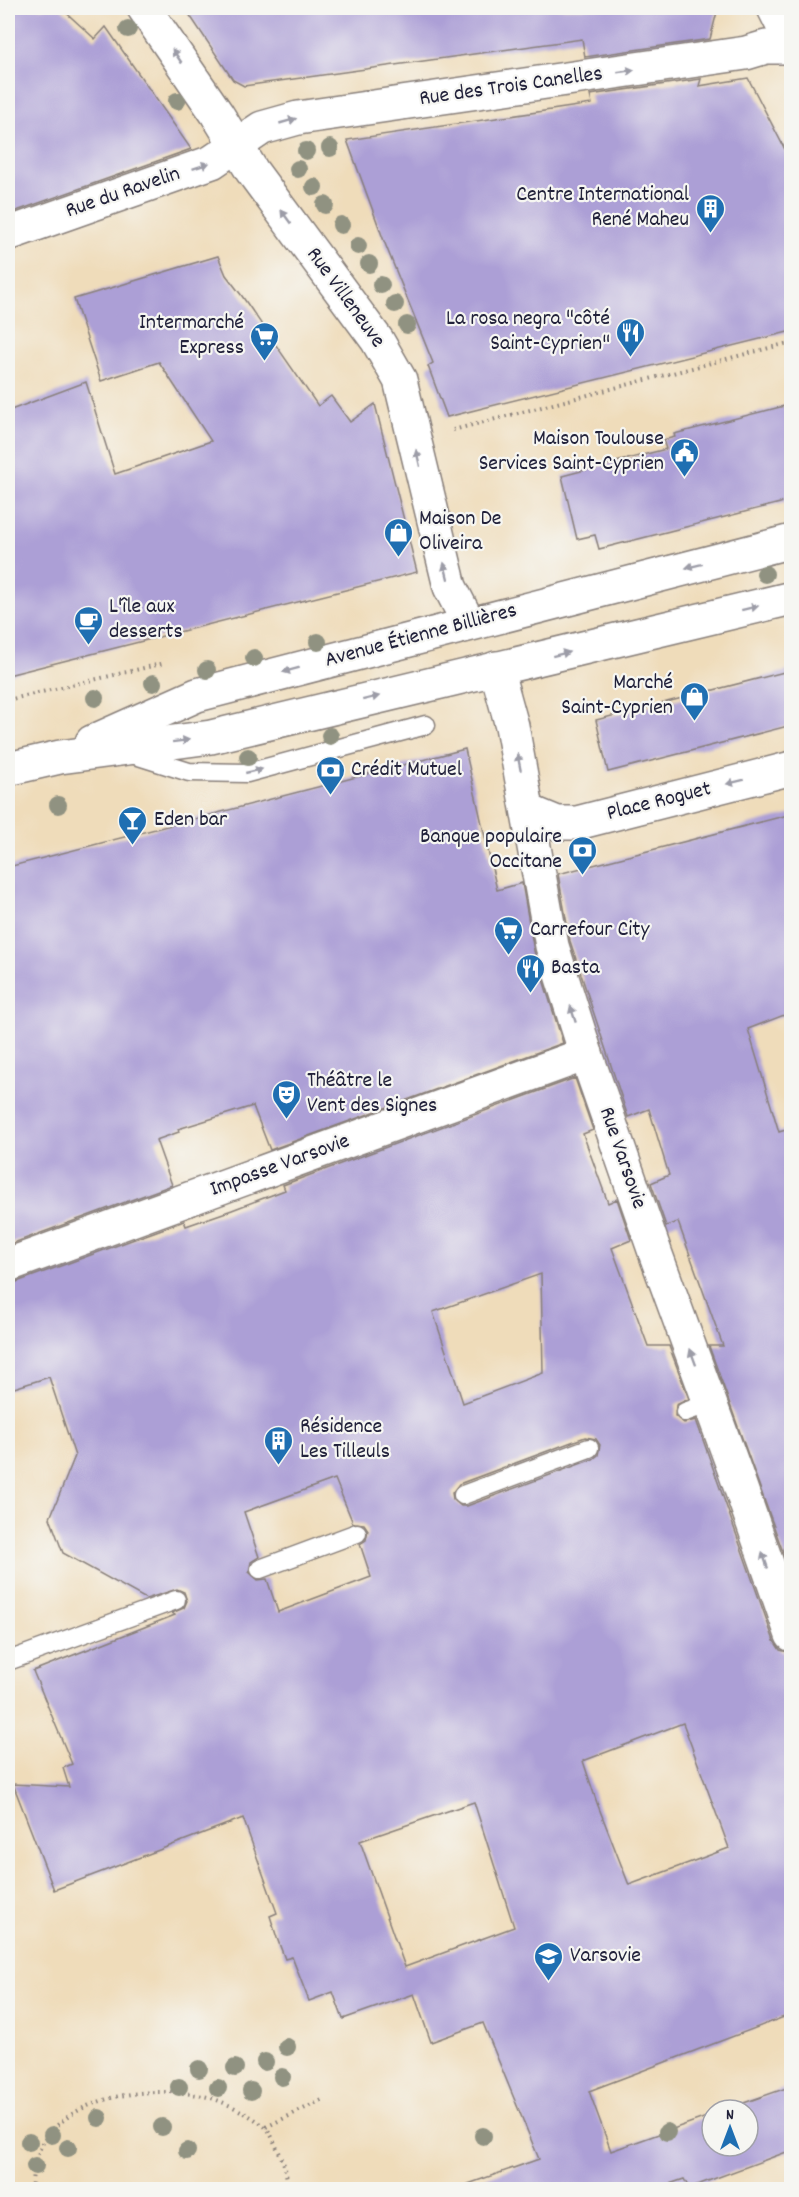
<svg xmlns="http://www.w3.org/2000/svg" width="799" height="2197" viewBox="0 0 799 2197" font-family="Dekko,sans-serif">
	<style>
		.building { fill: #ac9fd6; fill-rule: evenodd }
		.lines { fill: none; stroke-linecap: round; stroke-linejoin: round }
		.service-casing { stroke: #887f7a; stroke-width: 21 }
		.minor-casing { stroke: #887f7a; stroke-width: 36 }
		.primary-casing { stroke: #887f7a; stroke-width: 36 }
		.path { stroke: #887f7a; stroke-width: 4; stroke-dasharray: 1.5 4.5; stroke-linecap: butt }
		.service { stroke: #fff; stroke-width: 18 }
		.minor { stroke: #fff; stroke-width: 33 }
		.primary { stroke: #fff; stroke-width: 33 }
		.tree { fill: #909281 }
		.oneway { fill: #9c9ca7 }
		.labels { text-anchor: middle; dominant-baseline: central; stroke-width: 4.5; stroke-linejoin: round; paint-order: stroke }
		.street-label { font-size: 22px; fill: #22223b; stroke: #f6f6f2 }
		.poi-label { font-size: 22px; fill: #22223b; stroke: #f6f6f2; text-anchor: start }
	</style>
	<rect width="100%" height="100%" fill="#f6f6f2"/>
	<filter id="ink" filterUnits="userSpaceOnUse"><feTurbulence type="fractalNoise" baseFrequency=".0167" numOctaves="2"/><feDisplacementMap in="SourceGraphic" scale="12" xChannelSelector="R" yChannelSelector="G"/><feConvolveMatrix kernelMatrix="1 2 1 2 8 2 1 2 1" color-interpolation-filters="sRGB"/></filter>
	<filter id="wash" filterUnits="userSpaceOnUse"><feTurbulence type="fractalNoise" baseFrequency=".008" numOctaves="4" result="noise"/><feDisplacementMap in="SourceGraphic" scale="24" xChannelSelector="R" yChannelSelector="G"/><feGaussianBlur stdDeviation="1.35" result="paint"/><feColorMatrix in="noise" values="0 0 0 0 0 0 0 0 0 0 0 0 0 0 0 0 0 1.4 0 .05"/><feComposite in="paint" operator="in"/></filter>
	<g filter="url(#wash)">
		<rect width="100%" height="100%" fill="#efdcba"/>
		<g id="blocks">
			<!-- building -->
			<g class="building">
				<polygon points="8,8 61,8 95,39 106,27 191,149 8,214"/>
				<polygon points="185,8 718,8 710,39 585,57 582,39 244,86 233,80"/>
				<polygon points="748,78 792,163 792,331 447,417 428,366 433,363 384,241 347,140 592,104 590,95 701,79 699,86"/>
				<polygon points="218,256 226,275 242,296 318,406 331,396 350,422 375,404 417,572 8,675 8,411 86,382 115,474 211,441 159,362 101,381 74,299"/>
				<polygon points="792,404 792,500 599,549 595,535 577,539 562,476 666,449 663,440 675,437 674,434"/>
				<polygon points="792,670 792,725 608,772 596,720"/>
				<polygon points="465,749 497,890 522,883 534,951 563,1043 270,1150 253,1106 178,1129 179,1132 156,1140 172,1185 8,1245 8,867"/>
				<polygon points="792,814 792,1012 748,1029 779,1132 792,1128 792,1577 709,1346 723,1346 678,1222 666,1226 651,1183 669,1175 649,1109 628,1117 570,941 558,874"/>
				<path d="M575,1078L593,1130L583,1134L608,1203L617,1199L631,1240L612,1248L648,1346H669L689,1399L676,1405L675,1416L684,1423L696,1420L774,1641L780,1650L792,1653V2014L589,2091L611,2151L712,2115V2146H748V2110H724L792,2086V2150L689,2188L684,2179L652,2190H469L468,2184L539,2159L483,2023L431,2042L414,1994L343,2019L333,1992L309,2001L292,1957L285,1959L277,1938L270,1916L277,1913L243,1818L54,1890L13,1784L69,1787L63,1768L72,1764L33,1671L175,1615L172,1613L184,1608L187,1601L184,1592L177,1589L146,1599L63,1553L50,1518L75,1456L49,1377L8,1390V1283H14L184,1221L186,1226L232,1210L285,1190L283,1185ZM541,1274L543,1373L463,1403L433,1312ZM585,1437L596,1439L600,1445L598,1455L593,1459L467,1506H461L453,1499L452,1493L459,1484ZM335,1479L353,1523L364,1524L368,1530L366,1540L360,1544L371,1577L278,1612L267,1579L258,1580L249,1572L251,1562L259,1557L244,1512ZM683,1723L729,1848L629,1885L597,1803L583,1761ZM474,1802L514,1927L405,1967L360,1841Z"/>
			</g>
		</g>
	</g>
	<g filter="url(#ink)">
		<use href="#blocks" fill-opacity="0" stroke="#887f7a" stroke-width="1.5"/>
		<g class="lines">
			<defs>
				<g id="service">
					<polyline points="132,754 189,772 247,773 426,725"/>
					<polyline points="685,1412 710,1403"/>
					<polyline points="463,1495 589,1448"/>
					<polyline points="260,1569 357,1533"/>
					<polyline points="8,1661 176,1600"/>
				</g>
				<g id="minor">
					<polyline points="144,8 217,114 252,171 377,340 400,380 450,587 469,624"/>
					<polyline points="8,234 212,162 262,128 298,118 746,53 766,47 792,47"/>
					<polyline points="496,668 512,726 552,946 586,1054 656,1255 733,1466 792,1635"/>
					<polyline points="528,811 557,823 577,823 792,768"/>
					<polyline points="8,1265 586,1054"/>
				</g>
				<g id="primary">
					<polyline points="774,8 792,44"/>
					<polyline points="92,742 197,695 792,541"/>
					<polyline points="8,769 60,757 211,737 792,598"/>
				</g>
			</defs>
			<!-- service casing -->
			<use href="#service" class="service-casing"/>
			<!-- minor casing -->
			<use href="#minor" class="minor-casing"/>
			<!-- primary casing -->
			<use href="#primary" class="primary-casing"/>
			<!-- path -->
			<g class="path">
				<polyline points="453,430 792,342"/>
				<polyline points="8,700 165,663"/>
				<polyline points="266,2127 322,2100"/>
				<path d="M31,2190C33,2170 36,2150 49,2134C83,2093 154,2086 203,2096C220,2099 251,2115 264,2126C271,2131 274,2143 278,2150C284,2161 288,2177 287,2190"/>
			</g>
			<!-- service -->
			<use href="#service" class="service"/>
			<!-- minor -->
			<use href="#minor" class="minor"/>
			<!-- primary -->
			<use href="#primary" class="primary"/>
		</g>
		<!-- trees -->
		<g class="tree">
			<circle cx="128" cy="29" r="9"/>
			<circle cx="177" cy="101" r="9"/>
			<circle cx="330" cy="148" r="9"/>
			<circle cx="306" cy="151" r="9"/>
			<circle cx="298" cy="169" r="9"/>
			<circle cx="314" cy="187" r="9"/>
			<circle cx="325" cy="205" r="9"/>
			<circle cx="341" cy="225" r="9"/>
			<circle cx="358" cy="246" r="9"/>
			<circle cx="369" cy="264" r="9"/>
			<circle cx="381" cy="285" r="9"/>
			<circle cx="395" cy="304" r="9"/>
			<circle cx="407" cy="325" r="9"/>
			<circle cx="765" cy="574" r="9"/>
			<circle cx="318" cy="642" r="9"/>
			<circle cx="254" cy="658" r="9"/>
			<circle cx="207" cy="670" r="9"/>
			<circle cx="153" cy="683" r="9"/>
			<circle cx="95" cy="698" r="9"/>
			<circle cx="330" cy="736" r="9"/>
			<circle cx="248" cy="757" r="9"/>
			<circle cx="58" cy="805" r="9"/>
			<circle cx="287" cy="2047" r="9"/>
			<circle cx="265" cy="2062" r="9"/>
			<circle cx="235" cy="2068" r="9"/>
			<circle cx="199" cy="2069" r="9"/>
			<circle cx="282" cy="2077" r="9"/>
			<circle cx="179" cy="2087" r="9"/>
			<circle cx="218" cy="2088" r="9"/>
			<circle cx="251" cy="2091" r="9"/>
			<circle cx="99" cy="2118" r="9"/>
			<circle cx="162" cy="2127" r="9"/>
			<circle cx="667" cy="2132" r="9"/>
			<circle cx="52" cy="2135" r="9"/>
			<circle cx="483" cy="2136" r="9"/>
			<circle cx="29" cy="2142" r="9"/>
			<circle cx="68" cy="2148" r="9"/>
			<circle cx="187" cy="2151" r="9"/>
			<circle cx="35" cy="2166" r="9"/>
		</g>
		<!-- one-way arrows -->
		<defs><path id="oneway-solid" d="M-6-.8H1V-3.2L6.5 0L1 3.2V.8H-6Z" transform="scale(1.5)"/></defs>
		<g class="oneway">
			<use href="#oneway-solid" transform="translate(177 56) rotate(-124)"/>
			<use href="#oneway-solid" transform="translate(626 71) rotate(-8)"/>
			<use href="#oneway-solid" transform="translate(288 121) rotate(-16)"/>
			<use href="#oneway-solid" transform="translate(201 166) rotate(-19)"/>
			<use href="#oneway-solid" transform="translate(286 217) rotate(-126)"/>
			<use href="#oneway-solid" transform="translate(418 458) rotate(-103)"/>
			<use href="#oneway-solid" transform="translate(694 566) rotate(166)"/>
			<use href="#oneway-solid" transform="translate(446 571) rotate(-104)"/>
			<use href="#oneway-solid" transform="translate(750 608) rotate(-14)"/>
			<use href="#oneway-solid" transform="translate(561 654) rotate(-14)"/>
			<use href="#oneway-solid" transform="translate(291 670) rotate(165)"/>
			<use href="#oneway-solid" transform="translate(371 698) rotate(-14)"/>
			<use href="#oneway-solid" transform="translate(181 741) rotate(-7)"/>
			<use href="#oneway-solid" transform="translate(519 762) rotate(-101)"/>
			<use href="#oneway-solid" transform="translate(254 771) rotate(-13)"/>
			<use href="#oneway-solid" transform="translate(735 782) rotate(166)"/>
			<use href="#oneway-solid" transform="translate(573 1014) rotate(-108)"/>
			<use href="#oneway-solid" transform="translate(693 1357) rotate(-110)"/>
			<use href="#oneway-solid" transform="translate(765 1560) rotate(-109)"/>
		</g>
	</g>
	<!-- icons -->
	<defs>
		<symbol id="building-pin" viewBox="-11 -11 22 30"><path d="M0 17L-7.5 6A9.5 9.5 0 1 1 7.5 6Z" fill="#1f6fb2" stroke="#f6f6f2"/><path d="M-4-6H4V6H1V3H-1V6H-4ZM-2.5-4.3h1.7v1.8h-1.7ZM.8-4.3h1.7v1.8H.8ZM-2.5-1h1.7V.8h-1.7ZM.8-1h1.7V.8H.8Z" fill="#fff"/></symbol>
		<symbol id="restaurant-pin" viewBox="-11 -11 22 30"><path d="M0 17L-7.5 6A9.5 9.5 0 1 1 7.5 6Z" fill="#1f6fb2" stroke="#f6f6f2"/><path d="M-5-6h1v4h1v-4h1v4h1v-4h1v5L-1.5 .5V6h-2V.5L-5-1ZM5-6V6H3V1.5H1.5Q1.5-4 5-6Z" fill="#fff"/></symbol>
		<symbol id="supermarket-pin" viewBox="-11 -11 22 30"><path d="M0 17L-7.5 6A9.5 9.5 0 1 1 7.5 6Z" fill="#1f6fb2" stroke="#f6f6f2"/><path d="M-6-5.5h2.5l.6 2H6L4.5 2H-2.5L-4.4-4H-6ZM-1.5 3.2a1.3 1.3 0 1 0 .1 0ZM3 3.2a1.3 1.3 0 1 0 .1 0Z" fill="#fff"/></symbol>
		<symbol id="civic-pin" viewBox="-11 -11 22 30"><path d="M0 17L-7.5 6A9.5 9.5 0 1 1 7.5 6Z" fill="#1f6fb2" stroke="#f6f6f2"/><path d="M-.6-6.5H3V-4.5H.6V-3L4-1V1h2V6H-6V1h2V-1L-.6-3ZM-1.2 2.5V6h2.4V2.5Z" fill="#fff"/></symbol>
		<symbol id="shop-pin" viewBox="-11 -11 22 30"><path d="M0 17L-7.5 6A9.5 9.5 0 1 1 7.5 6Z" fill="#1f6fb2" stroke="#f6f6f2"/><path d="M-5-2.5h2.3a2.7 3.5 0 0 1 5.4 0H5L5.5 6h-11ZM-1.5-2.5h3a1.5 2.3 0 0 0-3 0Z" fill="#fff"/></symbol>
		<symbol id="cafe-pin" viewBox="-11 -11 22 30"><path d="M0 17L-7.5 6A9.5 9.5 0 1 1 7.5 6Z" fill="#1f6fb2" stroke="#f6f6f2"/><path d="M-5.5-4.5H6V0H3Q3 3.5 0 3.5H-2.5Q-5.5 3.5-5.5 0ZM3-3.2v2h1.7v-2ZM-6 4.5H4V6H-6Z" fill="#fff"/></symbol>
		<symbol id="bank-pin" viewBox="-11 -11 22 30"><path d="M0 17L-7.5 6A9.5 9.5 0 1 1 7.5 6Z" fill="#1f6fb2" stroke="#f6f6f2"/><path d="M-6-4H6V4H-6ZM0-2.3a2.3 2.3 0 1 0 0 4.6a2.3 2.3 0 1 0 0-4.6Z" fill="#fff"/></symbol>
		<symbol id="bar-pin" viewBox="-11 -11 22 30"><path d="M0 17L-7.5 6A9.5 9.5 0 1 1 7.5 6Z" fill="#1f6fb2" stroke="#f6f6f2"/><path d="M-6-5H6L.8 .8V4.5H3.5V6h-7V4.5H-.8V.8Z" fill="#fff"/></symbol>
		<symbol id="theatre-pin" viewBox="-11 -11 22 30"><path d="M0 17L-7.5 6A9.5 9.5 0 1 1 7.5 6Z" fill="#1f6fb2" stroke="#f6f6f2"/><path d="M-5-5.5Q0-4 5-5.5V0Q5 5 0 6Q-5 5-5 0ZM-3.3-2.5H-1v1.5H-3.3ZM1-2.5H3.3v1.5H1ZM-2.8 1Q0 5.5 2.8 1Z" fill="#fff"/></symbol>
		<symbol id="school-pin" viewBox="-11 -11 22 30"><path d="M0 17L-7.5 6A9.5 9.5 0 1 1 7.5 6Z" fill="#1f6fb2" stroke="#f6f6f2"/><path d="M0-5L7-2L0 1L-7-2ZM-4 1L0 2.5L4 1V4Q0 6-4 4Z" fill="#fff"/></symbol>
	</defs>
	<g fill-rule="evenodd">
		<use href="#building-pin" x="694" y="192" width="33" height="45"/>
		<use href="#restaurant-pin" x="614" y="316" width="33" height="45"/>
		<use href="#supermarket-pin" x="248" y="320" width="33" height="45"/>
		<use href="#civic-pin" x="668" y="436" width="33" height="45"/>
		<use href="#shop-pin" x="382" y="516" width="33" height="45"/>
		<use href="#cafe-pin" x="72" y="604" width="33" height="45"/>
		<use href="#shop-pin" x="678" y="680" width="33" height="45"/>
		<use href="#bank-pin" x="314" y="754" width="33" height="45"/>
		<use href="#bar-pin" x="116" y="804" width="33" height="45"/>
		<use href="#bank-pin" x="566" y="834" width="33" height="45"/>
		<use href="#supermarket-pin" x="492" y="914" width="33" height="45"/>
		<use href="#restaurant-pin" x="514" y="952" width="33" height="45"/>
		<use href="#theatre-pin" x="270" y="1078" width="33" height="45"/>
		<use href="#building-pin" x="262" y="1424" width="33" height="45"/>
		<use href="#school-pin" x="532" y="1940" width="33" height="45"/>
	</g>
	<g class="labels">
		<!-- street labels -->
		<g class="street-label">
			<text transform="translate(511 87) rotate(-8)">Rue des Trois Canelles</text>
			<text transform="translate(123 193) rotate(-19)">Rue du Ravelin</text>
			<text transform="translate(345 298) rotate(54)">Rue Villeneuve</text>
			<text transform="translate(421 636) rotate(-15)">Avenue Étienne Billières</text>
			<text transform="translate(659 802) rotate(-14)">Place Roguet</text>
			<text transform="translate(622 1158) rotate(71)">Rue Varsovie</text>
			<text transform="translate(280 1166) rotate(-20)">Impasse Varsovie</text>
		</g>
		<!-- poi labels -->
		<g class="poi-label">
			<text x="689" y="195" text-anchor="end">Centre International<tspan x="689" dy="25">René Maheu</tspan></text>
			<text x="610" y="319" text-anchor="end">La rosa negra "côté<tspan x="610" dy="25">Saint-Cyprien"</tspan></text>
			<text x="244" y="323" text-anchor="end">Intermarché<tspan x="244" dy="25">Express</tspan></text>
			<text x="664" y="439" text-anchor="end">Maison Toulouse<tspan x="664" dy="25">Services Saint-Cyprien</tspan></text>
			<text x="419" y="519">Maison De<tspan x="419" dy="25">Oliveira</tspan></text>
			<text x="109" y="607">L'île aux<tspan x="109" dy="25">desserts</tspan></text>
			<text x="673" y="683" text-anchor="end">Marché<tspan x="673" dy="25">Saint-Cyprien</tspan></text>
			<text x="351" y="770">Crédit Mutuel</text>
			<text x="154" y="820">Eden bar</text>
			<text x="562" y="837" text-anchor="end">Banque populaire<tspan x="562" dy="25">Occitane</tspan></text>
			<text x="530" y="930">Carrefour City</text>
			<text x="551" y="968">Basta</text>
			<text x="307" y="1081">Théâtre le<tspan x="307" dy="25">Vent des Signes</tspan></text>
			<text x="300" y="1427">Résidence<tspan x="300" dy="25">Les Tilleuls</tspan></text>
			<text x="570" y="1956">Varsovie</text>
		</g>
	</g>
	<!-- margin -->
	<rect width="799" height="2197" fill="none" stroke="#f6f6f2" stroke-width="30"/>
	<!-- north arrow -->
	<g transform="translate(730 2128)"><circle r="28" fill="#f6f6f2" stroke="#a1a1a9" stroke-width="1.5"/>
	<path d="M0-4.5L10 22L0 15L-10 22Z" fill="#1f6fb2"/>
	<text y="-9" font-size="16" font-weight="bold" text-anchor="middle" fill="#22223b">N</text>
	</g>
</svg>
